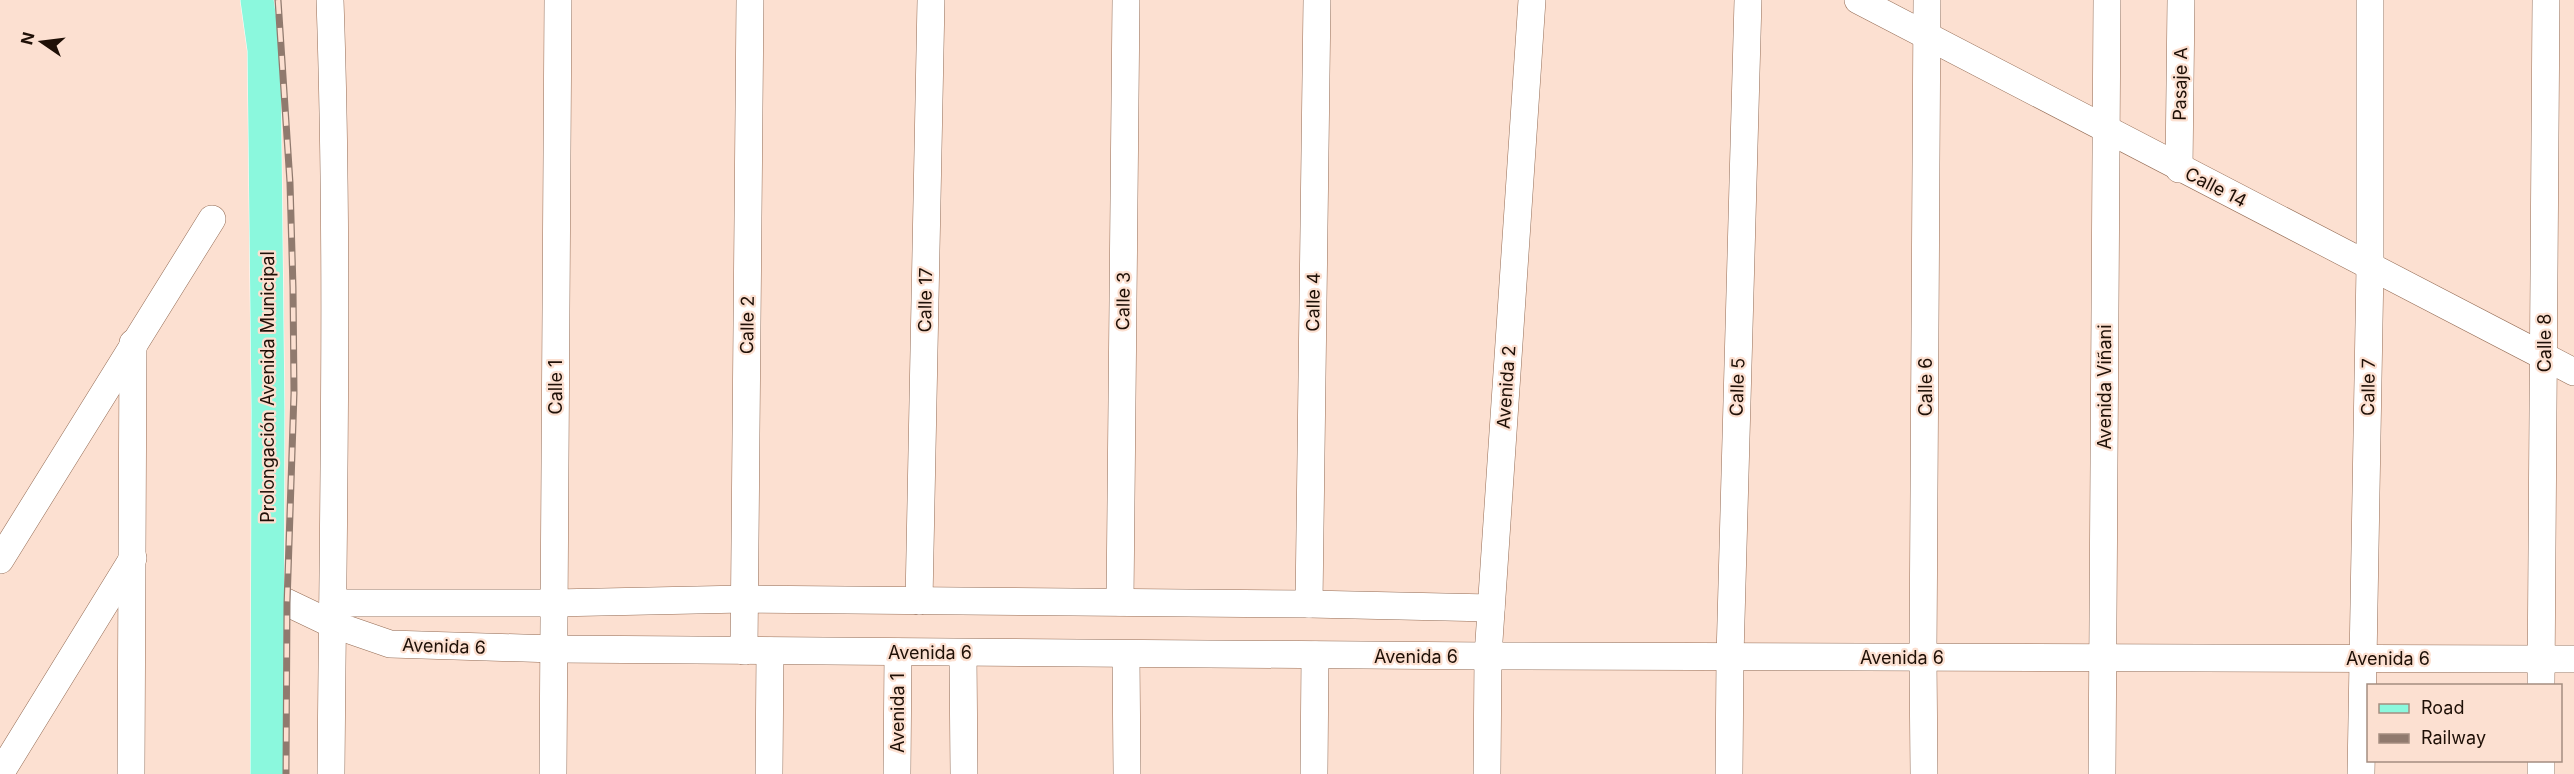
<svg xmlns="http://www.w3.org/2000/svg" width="2574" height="774" viewBox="0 0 2574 774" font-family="Inter,sans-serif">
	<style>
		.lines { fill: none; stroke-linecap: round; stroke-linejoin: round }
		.minor-casing { stroke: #946c55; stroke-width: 28 }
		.major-casing { stroke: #fff; stroke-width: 34 }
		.minor { stroke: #fff; stroke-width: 27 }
		.major { stroke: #8bf8dd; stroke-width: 33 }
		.rail-casing { stroke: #907a6e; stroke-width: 7 }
		.rail { stroke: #fce0d1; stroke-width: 4.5; stroke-dasharray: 14; stroke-linecap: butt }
		.labels { text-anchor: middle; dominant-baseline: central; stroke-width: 4.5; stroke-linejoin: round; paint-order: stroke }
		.street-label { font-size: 18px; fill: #1f1007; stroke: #fce0d1 }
	</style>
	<rect width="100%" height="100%" fill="#fce0d1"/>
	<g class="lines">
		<defs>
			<g id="minor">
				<path d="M330,0C339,258 333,516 331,774"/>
				<polyline points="1858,0 2574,372"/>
				<polyline points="2179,169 2181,0"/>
				<polyline points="0,560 212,219"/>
				<polyline points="267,593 332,624 390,644 554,649 1488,656 2574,659"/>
				<polyline points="919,601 931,0"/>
				<polyline points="1120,602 1126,0"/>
				<polyline points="333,603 554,603 744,599 1309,604 1491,608"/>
				<polyline points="1309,604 1317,0"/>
				<polyline points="744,651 750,0"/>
				<polyline points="963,653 964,774"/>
				<polyline points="1126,654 1127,774"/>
				<polyline points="2541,686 2546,0"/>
				<polyline points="2541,760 2541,774"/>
				<polyline points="0,774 133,558"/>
				<polyline points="131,774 133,343"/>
				<polyline points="553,774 558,0"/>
				<polyline points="769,774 770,651"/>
				<polyline points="897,774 898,652"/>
				<polyline points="1314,774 1315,655"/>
				<polyline points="1487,774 1488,656 1532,0"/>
				<polyline points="1729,774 1730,657 1748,0"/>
				<polyline points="1924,774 1923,657 1927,0"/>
				<polyline points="2102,774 2107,0"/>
				<polyline points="2361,774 2370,267 2370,0"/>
			</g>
			<polyline id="major" points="257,0 264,50 268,409 267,774"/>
		</defs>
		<!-- minor casing -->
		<use href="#minor" class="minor-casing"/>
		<!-- major casing -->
		<use href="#major" class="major-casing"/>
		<!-- minor -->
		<use href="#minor" class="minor"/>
		<!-- major -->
		<use href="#major" class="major"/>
		<defs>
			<polyline id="rail" points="278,0 290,183 293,288 294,393 287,603 286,774"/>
		</defs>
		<!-- rail casing -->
		<use href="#rail" class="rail-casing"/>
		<!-- rail -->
		<use href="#rail" class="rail"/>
	</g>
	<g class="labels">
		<!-- street labels -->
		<g class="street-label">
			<text transform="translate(2180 84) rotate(-89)">Pasaje A</text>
			<text transform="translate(2216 187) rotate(27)">Calle 14</text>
			<text transform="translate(925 300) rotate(-89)">Calle 17</text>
			<text transform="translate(1123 301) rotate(-89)">Calle 3</text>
			<text transform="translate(1313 302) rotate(-89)">Calle 4</text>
			<text transform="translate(747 325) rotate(-89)">Calle 2</text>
			<text transform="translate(2544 343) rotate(-90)">Calle 8</text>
			<text transform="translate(267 387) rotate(-90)">Prolongación Avenida Municipal</text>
			<text transform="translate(555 387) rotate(-90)">Calle 1</text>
			<text transform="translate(1506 387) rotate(-86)">Avenida 2</text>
			<text transform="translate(1737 387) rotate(-88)">Calle 5</text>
			<text transform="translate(1925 387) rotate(-90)">Calle 6</text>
			<text transform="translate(2104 387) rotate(-90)">Avenida Viñani</text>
			<text transform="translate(2368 387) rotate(-89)">Calle 7</text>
			<text transform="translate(444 646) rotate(2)">Avenida 6</text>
			<text x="930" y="652">Avenida 6</text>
			<text x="1416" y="656">Avenida 6</text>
			<text x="1902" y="657">Avenida 6</text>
			<text x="2388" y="658">Avenida 6</text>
			<text transform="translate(897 713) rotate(-90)">Avenida 1</text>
		</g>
	</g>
	<!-- legend -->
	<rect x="2367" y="684" width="195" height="78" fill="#fce0d1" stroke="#a48d80" stroke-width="1.5"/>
	<rect x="2379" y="704" width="30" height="9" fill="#8bf8dd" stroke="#a48d80" stroke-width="1.5"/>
	<text x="2421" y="714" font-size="18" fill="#1f1007">Road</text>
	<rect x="2379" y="734" width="30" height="9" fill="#907a6e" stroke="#a48d80" stroke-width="1.5"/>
	<text x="2421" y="744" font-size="18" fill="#1f1007">Railway</text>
	<!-- north arrow -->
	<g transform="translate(42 42) rotate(284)" stroke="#fce0d1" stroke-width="4.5" paint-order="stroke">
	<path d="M0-4.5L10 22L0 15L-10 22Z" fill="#1f1007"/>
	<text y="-9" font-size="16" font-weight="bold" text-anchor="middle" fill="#1f1007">N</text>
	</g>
</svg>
